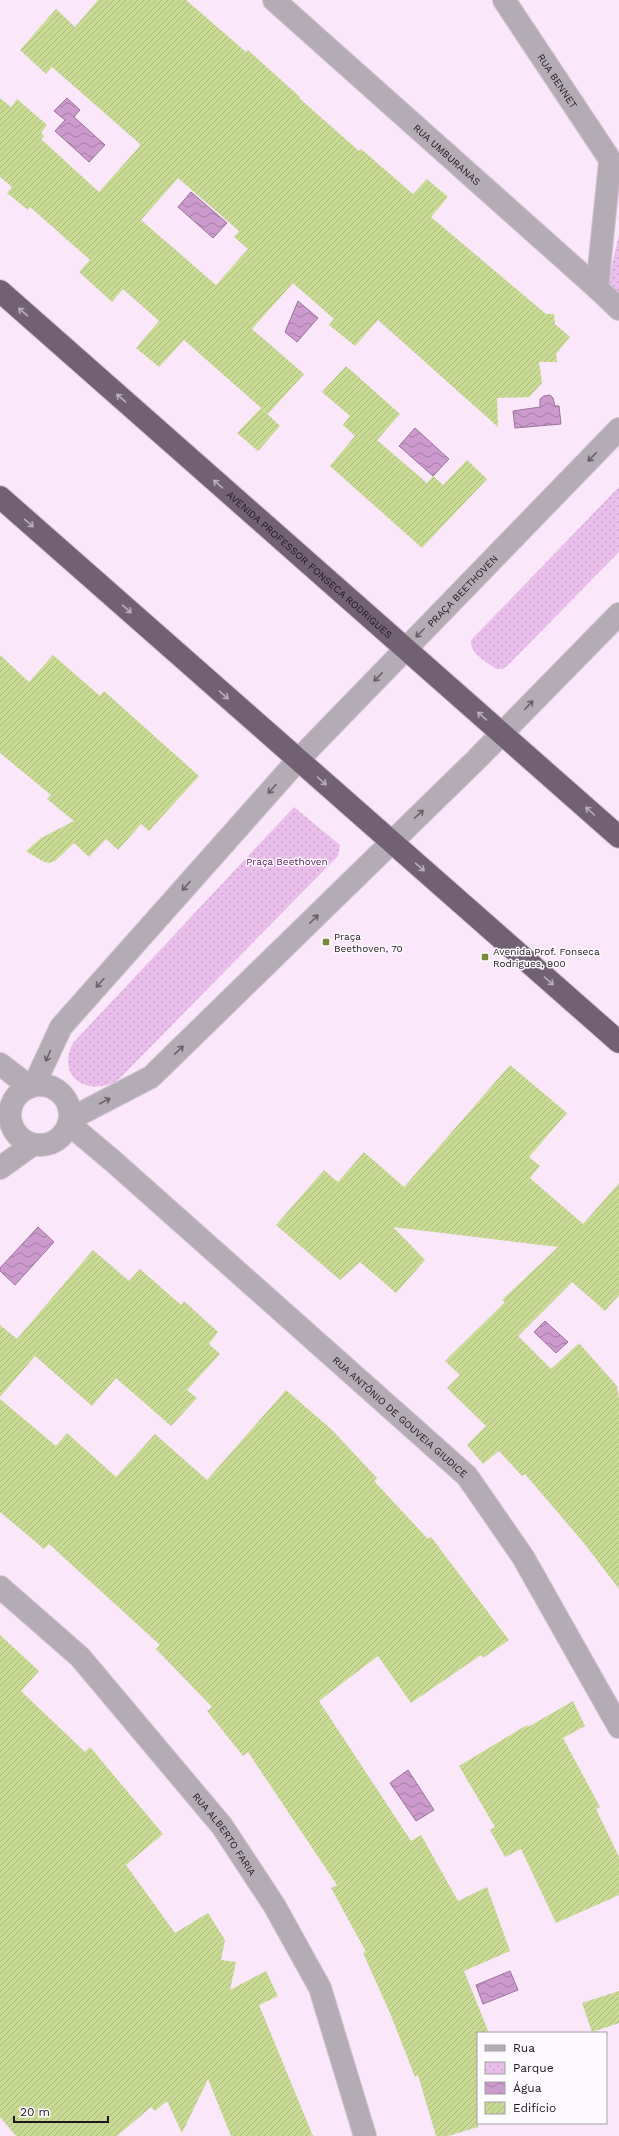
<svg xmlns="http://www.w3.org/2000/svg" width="619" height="2136" viewBox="0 0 619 2136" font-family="'Work Sans',sans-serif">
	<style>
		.park { fill: url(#park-dots) }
		.water { fill: url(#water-waves); stroke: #987398 }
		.building { fill: url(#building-hatch); fill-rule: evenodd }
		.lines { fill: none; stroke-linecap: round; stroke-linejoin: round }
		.minor-casing { stroke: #d2c2d2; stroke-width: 24 }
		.highway-casing { stroke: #d2c2d2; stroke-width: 24 }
		.minor { stroke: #b4acb4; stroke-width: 22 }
		.highway { stroke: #716172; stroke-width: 22 }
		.oneway { stroke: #b7aeb8 }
		.oneway2 { stroke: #686268 }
		.poi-dot { fill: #788938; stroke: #fdfafd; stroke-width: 1.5 }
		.labels { text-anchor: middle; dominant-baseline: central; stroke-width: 3; stroke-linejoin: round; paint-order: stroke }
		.street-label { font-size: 10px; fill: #1d171d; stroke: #fdfafd }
		.park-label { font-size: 10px; fill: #561959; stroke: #fdfafd }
		.poi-label { font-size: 10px; fill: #1d171d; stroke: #fdfafd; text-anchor: start }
	</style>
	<defs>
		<pattern id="park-dots" width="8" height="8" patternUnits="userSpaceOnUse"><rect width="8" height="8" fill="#e9beea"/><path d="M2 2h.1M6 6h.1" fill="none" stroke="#c7a3c8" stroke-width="1.8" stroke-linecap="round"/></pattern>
		<pattern id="water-waves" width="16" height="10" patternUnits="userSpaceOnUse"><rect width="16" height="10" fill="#cc9acd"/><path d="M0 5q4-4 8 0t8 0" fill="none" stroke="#a57da6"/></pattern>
		<pattern id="building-hatch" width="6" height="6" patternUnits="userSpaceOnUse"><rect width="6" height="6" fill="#c9da95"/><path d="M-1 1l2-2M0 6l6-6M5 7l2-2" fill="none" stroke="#acba80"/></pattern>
	</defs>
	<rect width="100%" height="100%" fill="#fae7fa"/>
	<!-- park -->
	<g class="park">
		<polygon points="619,235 619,299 606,289"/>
		<path d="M619,487V552L508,665L503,669H496C487,662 469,653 471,640Z"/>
		<path d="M294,807L340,845L338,856L117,1081C86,1097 56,1077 73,1043Z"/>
	</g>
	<!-- water -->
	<g class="water">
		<polygon points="67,98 80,110 74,117 105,145 89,162 55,131 65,120 54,111"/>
		<polygon points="191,192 227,223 213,238 178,207"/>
		<polygon points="298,301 318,318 297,342 285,332"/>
		<polygon points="550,395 553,398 555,406 559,406 561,424 515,428 513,411 540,407 540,399 544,396"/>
		<polygon points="415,428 449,459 433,476 399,446"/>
		<polygon points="38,1227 54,1242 15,1285 0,1271 0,1268"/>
		<polygon points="545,1321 568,1342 556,1353 534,1332"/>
		<polygon points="408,1770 434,1810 416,1821 390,1783"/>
		<polygon points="510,1971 518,1990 483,2004 476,1985"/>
	</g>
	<!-- building -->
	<g class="building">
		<path d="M98,0H186L246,52L248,50L300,97L299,98L359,151L361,149L413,194L427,179L448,197L431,217L546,314H554L555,324L570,337L556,354L557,362H539L542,383L529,397L497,398L498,427L378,320L355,346L329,325L334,319L293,283L252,329L304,374L268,414L184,340L159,367L136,348L159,321L123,289L112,302L79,272L90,260L30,207L28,210L7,193L12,187L0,177V98L11,107L17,99L47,125L41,133L44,136L41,139L99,192L139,147L140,144L52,67L46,74L20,50L56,9L75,27ZM178,178L239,231L234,237L248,249L216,285L141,220Z"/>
		<polygon points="346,366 400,414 377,440 427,483 433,476 443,485 467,460 487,479 422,548 330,466 355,436 343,425 350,416 322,392"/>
		<polygon points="261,408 280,426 258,451 237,433"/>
		<polygon points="0,655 29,682 53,655 100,696 104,691 199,776 149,831 141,824 118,850 106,839 89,857 74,843 55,861 49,863 42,861 26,851 41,838 74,821 47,799 51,795 0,753"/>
		<polygon points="510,1065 567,1113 529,1157 540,1166 530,1178 583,1224 619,1183 619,1295 605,1311 572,1282 518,1336 551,1369 579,1343 617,1386 619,1399 619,1589 583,1542 525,1474 522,1476 499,1451 483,1464 467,1445 486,1426 447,1388 460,1375 445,1361 505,1302 502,1300 558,1247 393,1227 425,1260 396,1293 360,1262 340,1280 276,1225 324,1170 338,1182 364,1152 404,1187"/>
		<polygon points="93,1250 129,1281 140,1269 181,1305 184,1301 218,1332 209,1344 220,1354 187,1390 197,1398 171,1426 116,1378 92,1406 35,1356 0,1397 0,1325 17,1339"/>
		<polygon points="286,1390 331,1429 377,1478 374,1481 428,1539 431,1537 509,1640 483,1658 481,1655 411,1703 378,1656 319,1701 411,1841 421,1835 458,1901 487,1887 510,1951 464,1971 489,2033 478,2033 478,2127 448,2136 436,2136 418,2075 415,2077 390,2013 363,1953 366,1952 331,1888 337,1885 248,1752 243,1756 207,1711 212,1707 156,1649 160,1645 49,1544 44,1549 0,1512 0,1399 56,1446 67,1433 116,1477 155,1434 207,1480"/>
		<polygon points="0,1635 39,1671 21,1691 85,1752 90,1747 163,1834 126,1865 175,1933 208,1913 225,1940 221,1960 236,1962 230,1990 266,1971 278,1996 259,2005 313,2136 231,2136 208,2079 182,2133 167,2101 155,2111 151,2107 117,2136 16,2136 0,2117"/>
		<polygon points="573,1701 585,1726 563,1738 600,1807 596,1809 619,1857 619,1895 556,1923 521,1849 505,1857 490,1830 495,1827 459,1766 527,1725 528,1727"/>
		<polygon points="619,1991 619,2023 592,2032 582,2003"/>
	</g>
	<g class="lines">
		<defs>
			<g id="minor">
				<path id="s1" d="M274,0L597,288L619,309"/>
				<path id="s2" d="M504,0L619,173"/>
				<polyline points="597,288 610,162"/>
				<polyline points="0,1064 30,1087"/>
				<circle cx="40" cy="1115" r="30"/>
				<path id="s3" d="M34,1085L61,1027L298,760L619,429"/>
				<polyline points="70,1119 151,1077 477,759 619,614"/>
				<path id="s4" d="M69,1124L114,1162L467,1476L523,1557L619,1727"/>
				<polyline points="0,1168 32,1145"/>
				<path id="s5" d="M0,1587L80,1657L222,1826L274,1905L320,1988L365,2136"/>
			</g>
			<g id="highway">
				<path id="s6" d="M0,291L619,837"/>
				<polyline points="0,497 619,1042"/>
			</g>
		</defs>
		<!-- minor casing -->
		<use href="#minor" class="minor-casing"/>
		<!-- highway casing -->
		<use href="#highway" class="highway-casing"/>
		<!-- minor -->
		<use href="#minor" class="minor"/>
		<!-- highway -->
		<use href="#highway" class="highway"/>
	</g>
	<!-- one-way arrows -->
	<defs><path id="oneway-shaft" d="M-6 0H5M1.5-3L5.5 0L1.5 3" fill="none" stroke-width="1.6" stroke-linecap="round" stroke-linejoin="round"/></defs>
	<g class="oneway">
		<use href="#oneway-shaft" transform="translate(23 312) rotate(-139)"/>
		<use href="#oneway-shaft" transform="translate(121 398) rotate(-139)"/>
		<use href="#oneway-shaft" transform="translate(218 484) rotate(-139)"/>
		<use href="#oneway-shaft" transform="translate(29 523) rotate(41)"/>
		<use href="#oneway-shaft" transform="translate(127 609) rotate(41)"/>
		<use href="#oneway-shaft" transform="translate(224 695) rotate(41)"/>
		<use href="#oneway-shaft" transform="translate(482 716) rotate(-139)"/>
		<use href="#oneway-shaft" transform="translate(322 781) rotate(41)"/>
		<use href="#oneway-shaft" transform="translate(590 811) rotate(-138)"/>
		<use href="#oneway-shaft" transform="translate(420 867) rotate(41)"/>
		<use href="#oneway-shaft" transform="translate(549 981) rotate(41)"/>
	</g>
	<g class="oneway2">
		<use href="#oneway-shaft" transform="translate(592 457) rotate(134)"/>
		<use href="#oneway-shaft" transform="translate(420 633) rotate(135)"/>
		<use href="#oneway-shaft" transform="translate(378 677) rotate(134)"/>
		<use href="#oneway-shaft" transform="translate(529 705) rotate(-46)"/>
		<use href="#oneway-shaft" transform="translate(272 789) rotate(132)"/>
		<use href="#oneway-shaft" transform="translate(419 814) rotate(-43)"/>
		<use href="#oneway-shaft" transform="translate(186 886) rotate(132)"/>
		<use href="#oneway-shaft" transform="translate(314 919) rotate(-45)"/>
		<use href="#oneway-shaft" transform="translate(100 983) rotate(132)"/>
		<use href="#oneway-shaft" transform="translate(179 1050) rotate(-44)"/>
		<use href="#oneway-shaft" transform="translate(48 1056) rotate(114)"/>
		<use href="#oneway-shaft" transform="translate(105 1101) rotate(-28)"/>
	</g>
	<!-- markers -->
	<g class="poi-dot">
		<rect x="322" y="938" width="8" height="8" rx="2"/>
		<rect x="481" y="953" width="8" height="8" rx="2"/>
	</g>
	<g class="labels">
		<!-- street labels -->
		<g class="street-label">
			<text stroke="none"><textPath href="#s2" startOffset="97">RUA BENNET</textPath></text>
			<text stroke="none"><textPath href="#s1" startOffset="232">RUA UMBURANAS</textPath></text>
			<text stroke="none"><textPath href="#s6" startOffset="413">AVENIDA PROFESSOR FONSECA RODRIGUES</textPath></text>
			<text stroke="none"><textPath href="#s3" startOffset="657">PRAÇA BEETHOVEN</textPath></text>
			<text stroke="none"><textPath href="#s4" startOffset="442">RUA ANTÔNIO DE GOUVEIA GIUDICE</textPath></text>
			<text stroke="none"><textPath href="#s5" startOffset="335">RUA ALBERTO FARIA</textPath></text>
		</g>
		<!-- park labels -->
		<g class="park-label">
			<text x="287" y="861">Praça Beethoven</text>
		</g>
		<!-- poi labels -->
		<g class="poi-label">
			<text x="334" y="936">Praça<tspan x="334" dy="12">Beethoven, 70</tspan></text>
			<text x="493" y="951">Avenida Prof. Fonseca<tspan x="493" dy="12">Rodrigues, 900</tspan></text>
		</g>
	</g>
	<!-- legend -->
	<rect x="477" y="2032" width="130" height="92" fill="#fdfafd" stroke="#a39fa3"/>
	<rect x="485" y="2045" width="20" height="6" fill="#b4acb4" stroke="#a39fa3"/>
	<text x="513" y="2052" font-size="12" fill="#1d171d">Rua</text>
	<rect x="485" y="2062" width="20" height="12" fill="url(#park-dots)" stroke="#a39fa3"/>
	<text x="513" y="2072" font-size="12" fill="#1d171d">Parque</text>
	<rect x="485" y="2082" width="20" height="12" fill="url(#water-waves)" stroke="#a39fa3"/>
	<text x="513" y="2092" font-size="12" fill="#1d171d">Água</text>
	<rect x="485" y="2102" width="20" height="12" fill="url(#building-hatch)" stroke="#a39fa3"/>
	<text x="513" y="2112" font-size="12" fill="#1d171d">Edifício</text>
	<!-- scale -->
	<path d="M14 2116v6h94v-6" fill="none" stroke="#1d171d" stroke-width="2"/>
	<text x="20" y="2116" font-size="12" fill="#1d171d" stroke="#fdfafd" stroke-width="3" paint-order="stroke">20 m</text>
</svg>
